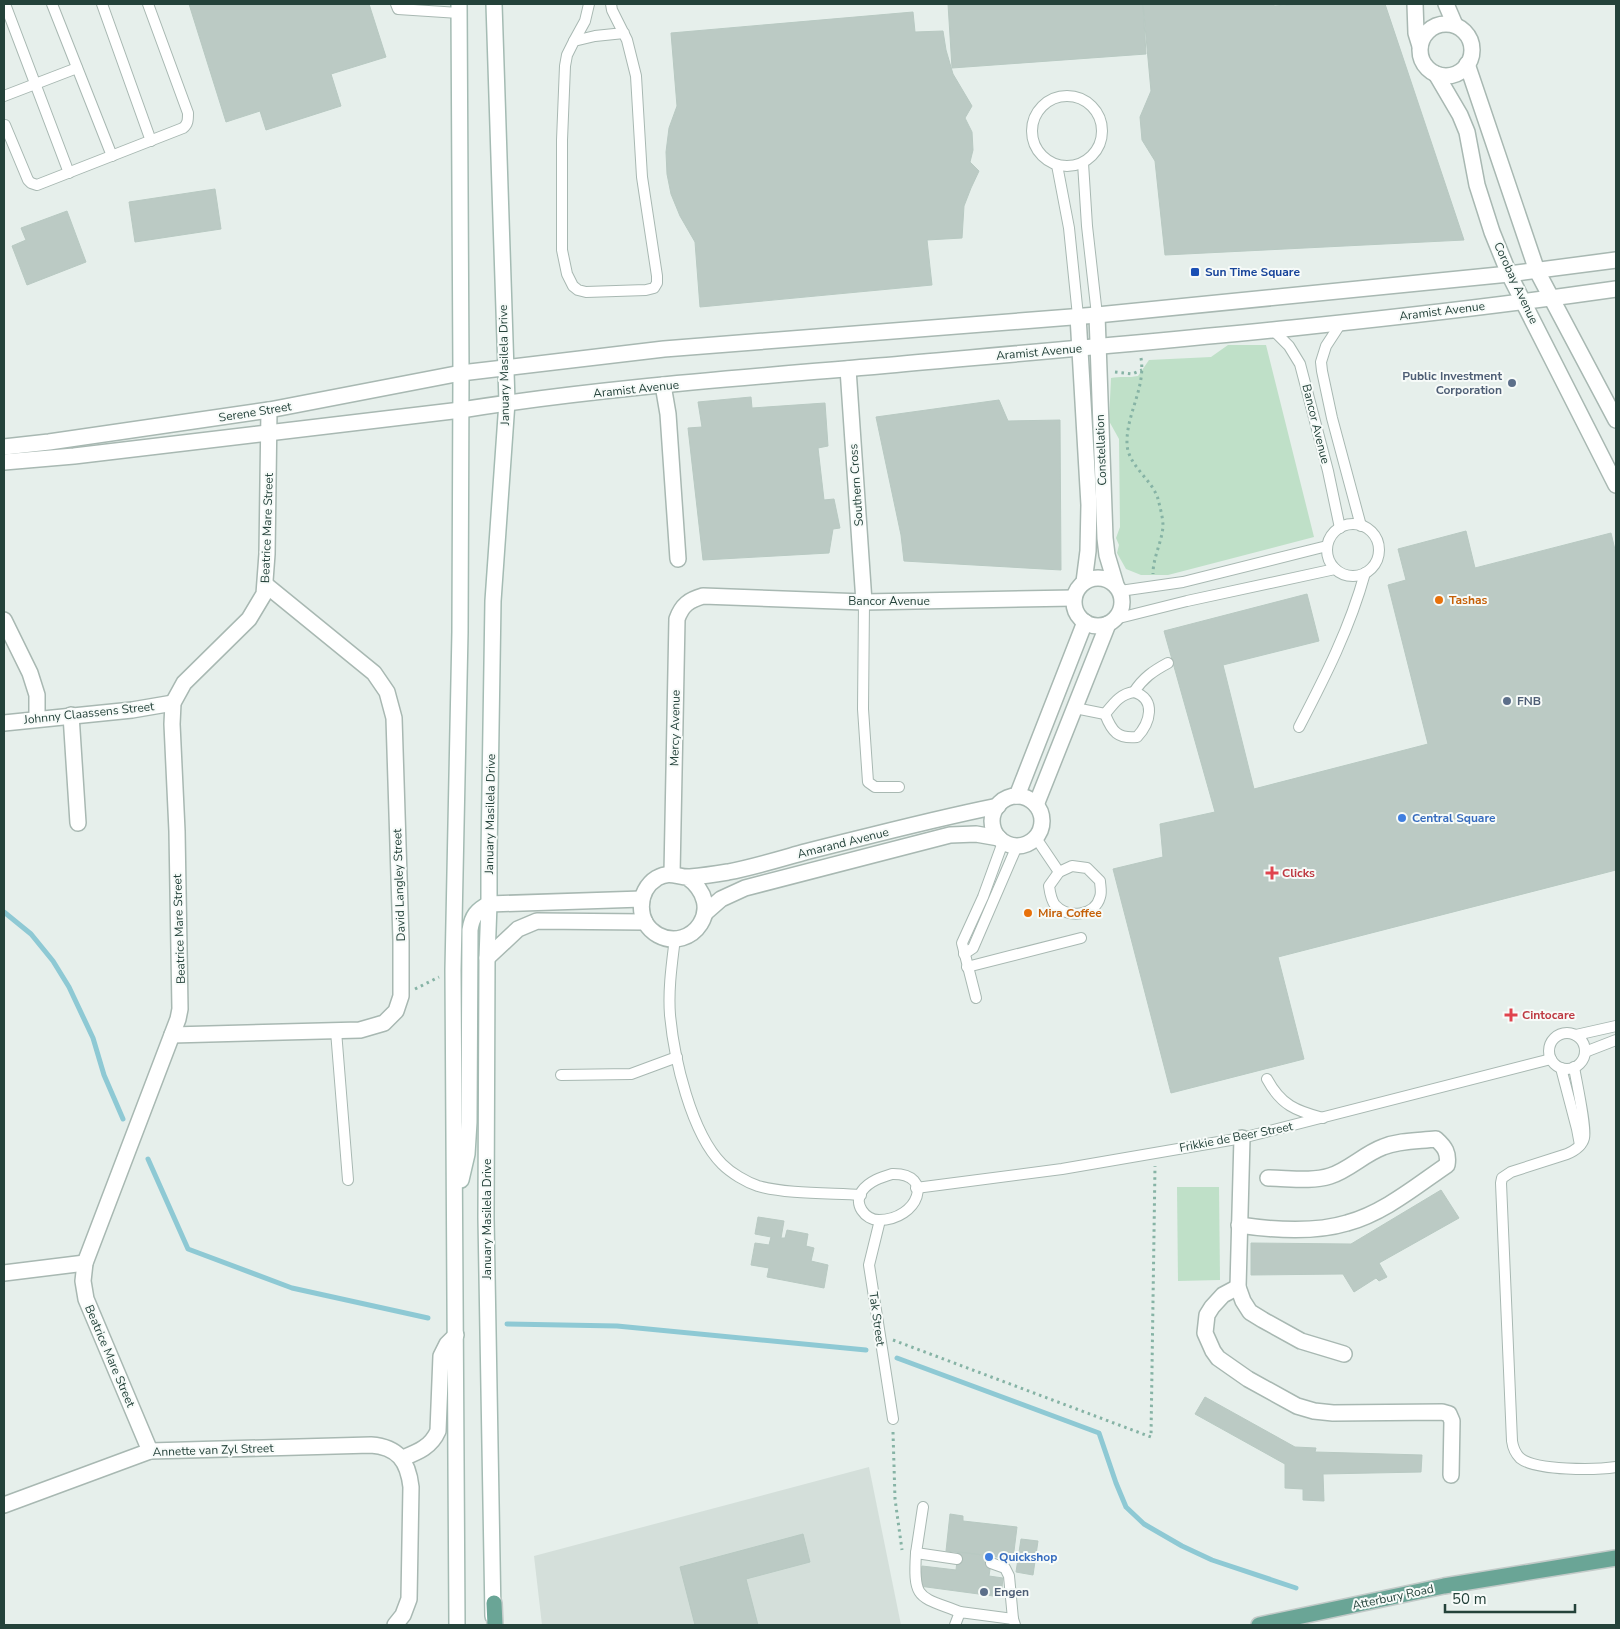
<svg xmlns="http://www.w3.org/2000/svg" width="1620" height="1629" viewBox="0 0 1620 1629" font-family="'Nunito Sans',sans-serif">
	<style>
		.built { fill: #d4dfda }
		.green { fill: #bfe0c8 }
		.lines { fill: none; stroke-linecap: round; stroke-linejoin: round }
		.stream { stroke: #8ec9d4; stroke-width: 5 }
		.building { fill: #bbcac4; stroke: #b8c9c2 }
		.service-casing { stroke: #a8b8b2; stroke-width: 12 }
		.minor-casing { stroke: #a8b8b2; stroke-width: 18 }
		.tertiary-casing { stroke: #a8b8b2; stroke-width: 18 }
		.secondary-casing { stroke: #a4bbb3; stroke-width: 18 }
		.primary-casing { stroke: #c2cac8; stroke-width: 18 }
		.path { stroke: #86b3a5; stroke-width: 3; stroke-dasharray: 2.5 4; stroke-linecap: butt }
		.service { stroke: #fff; stroke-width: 10 }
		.minor { stroke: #fff; stroke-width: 15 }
		.tertiary { stroke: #fff; stroke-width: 15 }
		.secondary { stroke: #fff; stroke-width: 15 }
		.primary { stroke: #6aa596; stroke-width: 15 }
		.transit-dot { fill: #1a4fb4; stroke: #f7fbf9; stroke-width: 2 }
		.service-dot { fill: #5c6f8a; stroke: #f7fbf9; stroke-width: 2 }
		.food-dot { fill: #e8710a; stroke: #f7fbf9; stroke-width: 2 }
		.shop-dot { fill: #3f7fe0; stroke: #f7fbf9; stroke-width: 2 }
		.health-dot { fill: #e0444e; stroke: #f7fbf9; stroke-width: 2 }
		.labels { text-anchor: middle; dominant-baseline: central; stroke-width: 4; stroke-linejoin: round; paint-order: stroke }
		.transit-label { font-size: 12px; font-weight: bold; fill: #164399; stroke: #f7fbf9; text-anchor: start }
		.street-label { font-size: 12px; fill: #24423a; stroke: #f7fbf9 }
		.service-label { font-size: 12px; font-weight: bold; fill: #4e5e75; stroke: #f7fbf9; text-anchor: start }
		.food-label { font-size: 12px; font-weight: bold; fill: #c56008; stroke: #f7fbf9; text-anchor: start }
		.shop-label { font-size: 12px; font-weight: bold; fill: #366cbe; stroke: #f7fbf9; text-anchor: start }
		.health-label { font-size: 12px; font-weight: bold; fill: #be3a42; stroke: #f7fbf9; text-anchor: start }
	</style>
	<rect width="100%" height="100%" fill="#e6efeb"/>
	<!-- built -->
	<polygon class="built" points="869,1467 901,1625 542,1625 534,1556"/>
	<!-- green -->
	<g class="green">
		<path d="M1228,345H1266L1314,537L1168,575H1141L1126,569L1117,553L1119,545L1116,538L1120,527L1119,439L1109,421L1111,378C1120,376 1128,378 1138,376L1149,360L1211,357Z"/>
		<polygon points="1177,1187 1219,1187 1220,1280 1178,1281"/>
	</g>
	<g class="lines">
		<!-- stream -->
		<g class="stream">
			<polyline points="4,912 31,934 53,961 69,987 93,1038 104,1075 123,1119"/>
			<polyline points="148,1159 188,1249 292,1288 428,1318"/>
			<polyline points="507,1324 617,1326 866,1350"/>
			<polyline points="897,1358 1099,1433 1116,1483 1126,1507 1144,1524 1182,1546 1212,1560 1296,1588"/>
		</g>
	</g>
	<!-- building -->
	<g class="building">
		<polygon points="189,4 369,4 386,57 331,74 341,106 266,130 260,111 226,122"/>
		<polygon points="948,4 1143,4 1146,54 952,68"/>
		<polygon points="1143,4 1274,4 1274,6 1299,4 1385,4 1464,240 1165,255 1155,161 1142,140 1140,117 1151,91"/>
		<polygon points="913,12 915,32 943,31 946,50 953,74 972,106 965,118 972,132 973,150 970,162 979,171 971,188 964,206 962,238 927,240 932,285 700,307 695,242 680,216 671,194 667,174 666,152 669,128 677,106 671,33"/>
		<polygon points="215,189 221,229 135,242 129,202"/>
		<polygon points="67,211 86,262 27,285 12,246 26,240 21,228"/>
		<polygon points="751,397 752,408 825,403 828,446 818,448 824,500 834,499 840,528 833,529 829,553 703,560 688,428 702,427 698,402"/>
		<polygon points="999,400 1008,421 1060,420 1061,570 904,561 901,535 876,417"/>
		<polygon points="1466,531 1475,568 1611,533 1616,554 1616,870 1278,957 1304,1059 1171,1093 1113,869 1163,857 1160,824 1215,812 1164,631 1307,594 1319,641 1223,665 1254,789 1428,744 1388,585 1406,580 1398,549"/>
		<polygon points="1441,1190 1459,1218 1379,1263 1387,1277 1379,1281 1376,1278 1354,1292 1343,1274 1251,1275 1251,1243 1351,1244"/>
		<polygon points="758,1217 784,1221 781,1238 785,1238 787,1230 808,1234 806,1246 814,1248 811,1261 828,1265 824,1288 767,1277 769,1268 751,1265 755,1243 769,1245 771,1237 755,1234"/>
		<polygon points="1205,1397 1295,1447 1316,1448 1315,1452 1422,1455 1421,1472 1323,1474 1324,1501 1303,1500 1303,1489 1285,1488 1285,1464 1195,1414"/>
		<polygon points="950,1514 963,1516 963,1521 1017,1527 1013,1559 946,1551"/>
		<polygon points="803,1534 810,1562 746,1579 758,1625 695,1625 680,1567"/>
		<polygon points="1021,1539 1038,1541 1033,1575 1016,1572"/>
		<polygon points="958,1552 992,1556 989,1576 1003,1578 1001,1597 919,1586 922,1566 956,1570"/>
	</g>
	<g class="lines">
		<defs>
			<g id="service">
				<polyline points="5,4 69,173"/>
				<polyline points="52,4 112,156"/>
				<polyline points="102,4 151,141"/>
				<polyline points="396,4 398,9 459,13"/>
				<polyline points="611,4 612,10 627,40 636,76 642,177 657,276 657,283 654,288 646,290 586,292 578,290 573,286 567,274 562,250 562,140 565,66 567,55 574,41 595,36 624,33"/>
				<polyline points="574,41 585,21 589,4"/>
				<circle cx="1067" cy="131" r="35"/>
				<polyline points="4,96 77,68"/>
				<path d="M5,125L28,180L31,183L37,185L183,128C188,124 188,120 188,113L148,4"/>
				<polyline points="1083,163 1087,226 1097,315"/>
				<polyline points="1057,165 1069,228 1078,316"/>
				<polyline points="1341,323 1326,346 1321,362 1322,371 1332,418 1361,526"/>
				<polyline points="1273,330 1289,346 1300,364 1328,471 1340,528"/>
				<circle cx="1353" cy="550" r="26"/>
				<polyline points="1120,591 1183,582 1327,546"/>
				<polyline points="864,602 863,709 868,782 875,787 899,787"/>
				<polyline points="1115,619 1187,601 1335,569"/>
				<path d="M1134,692C1157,699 1150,723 1137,737C1118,739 1112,732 1105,714C1114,703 1120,694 1134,692Z"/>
				<path d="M1134,692C1143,678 1153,671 1168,663"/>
				<polyline points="1075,708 1105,714"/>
				<path d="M1299,727C1325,677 1350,628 1365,573"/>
				<polyline points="1036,838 1059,872"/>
				<path d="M1072,866L1087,868L1100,881C1100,885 1102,892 1100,897C1095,916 1068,919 1055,905C1051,900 1050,893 1049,886L1059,872Z"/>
				<path d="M675,938C672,963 668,989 670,1015C674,1058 691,1133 722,1164C731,1173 746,1182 758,1186C786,1194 831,1193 861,1195"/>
				<polyline points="964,954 973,948 1017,846"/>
				<polyline points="967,967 1081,938"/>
				<polyline points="976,998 962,943 983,897 1003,842"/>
				<polyline points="336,1031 348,1180"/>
				<circle cx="1567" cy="1051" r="18"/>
				<polyline points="1576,1035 1616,1026"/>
				<polyline points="1585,1052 1616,1040"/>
				<path d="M1574,1067C1576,1080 1587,1129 1584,1138C1582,1146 1574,1151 1567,1154L1511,1172L1502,1178L1501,1183L1512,1441C1513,1448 1515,1453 1520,1458C1536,1471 1596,1470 1616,1467"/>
				<polyline points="1561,1068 1577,1129 1580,1145"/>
				<polyline points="561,1075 631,1074 677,1057"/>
				<path d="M1267,1079C1281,1105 1296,1111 1323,1118"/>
				<path d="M892,1174C936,1173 918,1220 879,1220C865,1220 853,1204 862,1191C869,1181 882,1177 892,1174Z"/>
				<polyline points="916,1188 1062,1169 1242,1138 1551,1059"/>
				<polyline points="880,1220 869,1265 893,1419"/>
				<polyline points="923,1507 916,1553 957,1559"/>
				<path d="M916,1553C913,1601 919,1596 960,1612"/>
				<polyline points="991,1563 1005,1568 1009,1576 1013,1619"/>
				<polyline points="955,1625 960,1612 1013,1619 1015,1625"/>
			</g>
			<g id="minor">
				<polyline points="1097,315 1105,538 1107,555 1116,585"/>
				<polyline points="1078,316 1089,505 1088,551 1084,582"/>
				<polyline points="848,369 864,602"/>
				<polyline points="663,385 668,414 678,559"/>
				<circle cx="1098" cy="602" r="24"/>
				<polyline points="4,620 30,673 37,695 37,719"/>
				<polyline points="71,715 78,823"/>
				<polyline points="4,723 132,710 173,703"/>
				<polyline points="1017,796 1085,622"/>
				<circle cx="1017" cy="821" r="25"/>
				<polyline points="1036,805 1108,624"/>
				<path d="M672,874L677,619C682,605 689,600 703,596L864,602L1074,598"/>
				<path d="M687,877C728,907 691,953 658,935C636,923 636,891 657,878C671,870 678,878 690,877C703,876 716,874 728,872C754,867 780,859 805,852C869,836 933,819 998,806"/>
				<polyline points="489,904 642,899"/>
				<polyline points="705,913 721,899 745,888 950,835 976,834 999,838"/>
				<polyline points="487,958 518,929 537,921 645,922"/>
				<polyline points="172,1035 360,1030 384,1023 396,1011 401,996 401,940 394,718 387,692 374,673 266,585"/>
				<polyline points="1242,1138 1238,1287 1243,1301 1250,1312 1263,1320 1301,1341 1344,1354"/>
				<path d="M1239,1225C1273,1230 1314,1233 1347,1223C1384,1213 1416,1186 1447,1165C1449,1153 1445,1147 1436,1139C1419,1141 1400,1140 1383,1147C1364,1154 1349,1170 1330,1176C1311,1182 1288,1178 1268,1178"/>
				<polyline points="4,1273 85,1263"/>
				<polyline points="1238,1287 1223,1295 1212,1307 1207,1315 1205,1333 1213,1351 1218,1358 1248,1379 1297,1406 1314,1411 1333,1413 1442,1412 1449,1414 1452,1421 1451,1475"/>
				<polyline points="150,1451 86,1299 83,1281 85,1263 178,1019 180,1009 177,831 172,724 173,703 184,683 249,619 264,594 267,554 269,410"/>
				<path d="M403,1458C418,1452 431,1447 438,1431L441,1356L447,1344L456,1335"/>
				<path d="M4,1505L150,1451L371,1445C398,1447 408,1461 411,1487L409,1599L403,1615L395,1625"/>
			</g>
			<g id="tertiary">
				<polyline points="1415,4 1416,33 1420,46"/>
				<polyline points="1446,4 1455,25"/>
				<circle cx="1446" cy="50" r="26"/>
				<polyline points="1467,64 1537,271 1616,420"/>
				<polyline points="1436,74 1460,115 1467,132 1477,185 1492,232 1509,274 1616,485"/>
				<polyline points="4,447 49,442 269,410 461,373 664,349 1097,315 1509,274 1616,260"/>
				<path d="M4,462L74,456L461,410C599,388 740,378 879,366C1125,344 1372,324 1616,289"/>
			</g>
			<g id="secondary">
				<path d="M461,1180L467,1154L469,1122L470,930C472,916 477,910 489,904"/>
				<polyline points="493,1616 486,1218 487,958 489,904 489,855 493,601 507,402 494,4"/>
				<polyline points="457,1625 453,970 460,632 461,373 459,4"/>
			</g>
			<g id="primary">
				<polyline points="494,1603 495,1625"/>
				<polyline points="1259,1625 1444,1586 1616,1558"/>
			</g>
		</defs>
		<!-- service casing -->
		<use href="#service" class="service-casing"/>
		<!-- minor casing -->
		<use href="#minor" class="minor-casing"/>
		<!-- tertiary casing -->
		<use href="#tertiary" class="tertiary-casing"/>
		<!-- secondary casing -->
		<use href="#secondary" class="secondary-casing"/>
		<!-- primary casing -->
		<use href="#primary" class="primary-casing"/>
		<!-- path -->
		<g class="path">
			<path d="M1141,358C1146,388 1126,414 1127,444C1128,466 1152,479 1158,499C1160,507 1163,518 1163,526C1162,542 1153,557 1153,574"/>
			<polyline points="1115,372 1132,374 1142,370"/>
			<polyline points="415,989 439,977"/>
			<polyline points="893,1340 1151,1437 1155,1166"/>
			<polyline points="893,1432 895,1499 902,1550"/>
		</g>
		<!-- service -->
		<use href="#service" class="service"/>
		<!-- minor -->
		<use href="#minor" class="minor"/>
		<!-- tertiary -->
		<use href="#tertiary" class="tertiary"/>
		<!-- secondary -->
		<use href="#secondary" class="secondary"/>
		<!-- primary -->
		<use href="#primary" class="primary"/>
	</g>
	<!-- markers -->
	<rect class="transit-dot" x="1190" y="267" width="10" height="10" rx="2.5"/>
	<g class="service-dot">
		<circle cx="1512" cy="383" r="5"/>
		<circle cx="1507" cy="701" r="5"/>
		<circle cx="984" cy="1592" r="5"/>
	</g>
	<g class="food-dot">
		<circle cx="1439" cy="600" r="5"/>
		<circle cx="1028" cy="913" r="5"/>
	</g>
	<g class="shop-dot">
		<circle cx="1402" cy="818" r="5"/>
		<circle cx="989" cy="1557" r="5"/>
	</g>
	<g class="health-dot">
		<path d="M1269.5 865.5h5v5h5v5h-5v5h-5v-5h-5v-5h5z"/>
		<path d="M1508.5 1007.5h5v5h5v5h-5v5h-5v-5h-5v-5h5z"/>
	</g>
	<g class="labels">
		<!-- transit labels -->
		<g class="transit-label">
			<text x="1205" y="272">Sun Time Square</text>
		</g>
		<!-- street labels -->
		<g class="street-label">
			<text transform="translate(1516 283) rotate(65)">Corobay Avenue</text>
			<text transform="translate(1442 311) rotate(-7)">Aramist Avenue</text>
			<text transform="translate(1039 352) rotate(-5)">Aramist Avenue</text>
			<text transform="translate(504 365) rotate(-91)">January Masilela Drive</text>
			<text transform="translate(636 389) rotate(-6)">Aramist Avenue</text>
			<text transform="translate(255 412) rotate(-9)">Serene Street</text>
			<text transform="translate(1316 424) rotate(76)">Bancor Avenue</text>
			<text transform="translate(1101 450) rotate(-92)">Constellation</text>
			<text transform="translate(856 485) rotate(-94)">Southern Cross</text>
			<text transform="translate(267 528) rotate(-88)">Beatrice Mare Street</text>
			<text x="889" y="601">Bancor Avenue</text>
			<text transform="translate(89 713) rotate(-6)">Johnny Claassens Street</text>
			<text transform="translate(675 728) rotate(-89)">Mercy Avenue</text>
			<text transform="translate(490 814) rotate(-89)">January Masilela Drive</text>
			<text transform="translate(843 843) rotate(-14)">Amarand Avenue</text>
			<text transform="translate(399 885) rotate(-92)">David Langley Street</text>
			<text transform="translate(179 929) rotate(-92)">Beatrice Mare Street</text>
			<text transform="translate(1236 1137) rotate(-11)">Frikkie de Beer Street</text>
			<text transform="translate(487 1219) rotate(-90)">January Masilela Drive</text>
			<text transform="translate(877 1319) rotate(82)">Tak Street</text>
			<text transform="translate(110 1356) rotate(67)">Beatrice Mare Street</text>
			<text transform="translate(213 1450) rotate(-2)">Annette van Zyl Street</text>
			<text transform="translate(1393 1597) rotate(-12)">Atterbury Road</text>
		</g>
		<!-- service labels -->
		<g class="service-label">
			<text x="1502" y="376" text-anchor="end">Public Investment<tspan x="1502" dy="14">Corporation</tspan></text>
			<text x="1517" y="701">FNB</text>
			<text x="994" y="1592">Engen</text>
		</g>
		<!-- food labels -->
		<g class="food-label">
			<text x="1449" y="600">Tashas</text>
			<text x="1038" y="913">Mira Coffee</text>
		</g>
		<!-- shop labels -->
		<g class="shop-label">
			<text x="1412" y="818">Central Square</text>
			<text x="999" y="1557">Quickshop</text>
		</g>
		<!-- health labels -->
		<g class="health-label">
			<text x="1282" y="873">Clicks</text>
			<text x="1522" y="1015">Cintocare</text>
		</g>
	</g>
	<!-- border -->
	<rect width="1620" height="1629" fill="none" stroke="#24423a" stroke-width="10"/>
	<!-- scale -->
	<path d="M1445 1604v8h130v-8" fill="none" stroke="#24423a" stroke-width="2.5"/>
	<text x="1452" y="1604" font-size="15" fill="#24423a" stroke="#f7fbf9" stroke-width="4" paint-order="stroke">50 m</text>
</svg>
